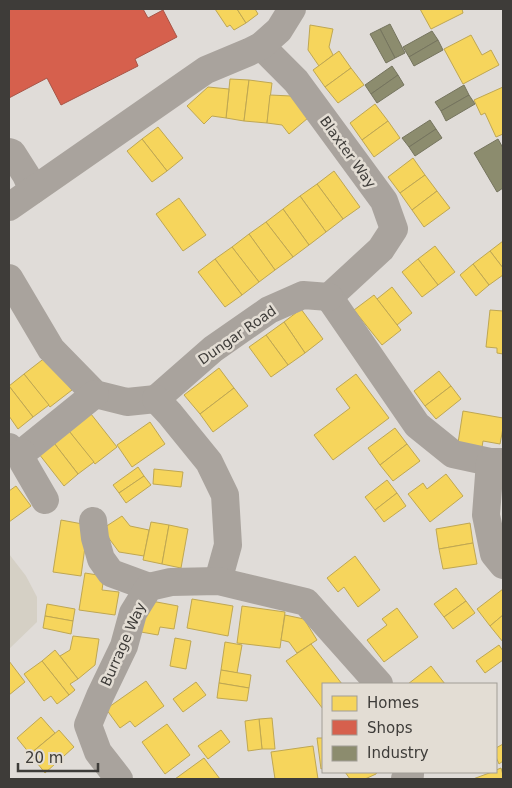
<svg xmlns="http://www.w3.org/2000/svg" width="512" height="788" viewBox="0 0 512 788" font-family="'DejaVu Sans',sans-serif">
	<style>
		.built { fill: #d5d0c5 }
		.homes { fill: #f6d55c; stroke: #bfa752 }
		.shops { fill: #d6604d; stroke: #a85547 }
		.industry { fill: #8c8c6e; stroke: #75745e }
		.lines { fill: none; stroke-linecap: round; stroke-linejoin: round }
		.minor { stroke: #a9a39d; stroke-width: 28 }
		.labels { text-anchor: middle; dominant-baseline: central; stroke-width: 5; stroke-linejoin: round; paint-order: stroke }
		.street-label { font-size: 14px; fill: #3e3c39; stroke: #e3ddd4 }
	</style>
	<rect width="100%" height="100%" fill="#e0dcd8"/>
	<!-- built -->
	<polygon class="built" points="9,554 26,576 37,597 37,622 9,649"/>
	<!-- homes -->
	<g class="homes">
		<polygon points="215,9 237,9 246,23 234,30 230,25 227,27"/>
		<polygon points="237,9 255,9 258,14 246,23"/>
		<polygon points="420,9 462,9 463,13 431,29"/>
		<polygon points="310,25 333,29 329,47 333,55 319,66 308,50"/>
		<polygon points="471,35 482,55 491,50 499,65 463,84 444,49"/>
		<polygon points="339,51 351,68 325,87 313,70"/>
		<polygon points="351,68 364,85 338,103 325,87"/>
		<polygon points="230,79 249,80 244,121 226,118"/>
		<polygon points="249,80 272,83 267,123 244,121"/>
		<polygon points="208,87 229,89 226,118 212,116 204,124 187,106"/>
		<polygon points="503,87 503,134 496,137 485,113 481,115 474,100"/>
		<polygon points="270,95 291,96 308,118 289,134 282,125 267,123"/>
		<polygon points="375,104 388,121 362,140 350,123"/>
		<polygon points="388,121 400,138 374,157 362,140"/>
		<polygon points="158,127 183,158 167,171 142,139"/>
		<polygon points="142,139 167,171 152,182 127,151"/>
		<polygon points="413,158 425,175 400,193 388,177"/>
		<polygon points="334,171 360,207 343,219 317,184"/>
		<polygon points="425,175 437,191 412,210 400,193"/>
		<polygon points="317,184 343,219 326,232 300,196"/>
		<polygon points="437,191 450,208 424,227 412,210"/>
		<polygon points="300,196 326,232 309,245 283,209"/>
		<polygon points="179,198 206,235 183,251 156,214"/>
		<polygon points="283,209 309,245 293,257 266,222"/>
		<polygon points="266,222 293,257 275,270 249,234"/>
		<polygon points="249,234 275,270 259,282 232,247"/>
		<polygon points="503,241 503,268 490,251"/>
		<polygon points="435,246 455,272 438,285 418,259"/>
		<polygon points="232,247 259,282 242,295 215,259"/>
		<polygon points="490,251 503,268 503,275 489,285 473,264"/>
		<polygon points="215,259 242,295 225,307 198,272"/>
		<polygon points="418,259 438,285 422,297 402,272"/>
		<polygon points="473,264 489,285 476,296 460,275"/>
		<polygon points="392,287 412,313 397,325 377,299"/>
		<polygon points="374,295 401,330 382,345 354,310"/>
		<polygon points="301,309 323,339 305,353 284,322"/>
		<polygon points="490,310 503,311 503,354 497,353 497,348 486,347"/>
		<polygon points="284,322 305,353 288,365 266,335"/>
		<polygon points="266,335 288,365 271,377 249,347"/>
		<polygon points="46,357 72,390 50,407 24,374"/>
		<polygon points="219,368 234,388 200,414 184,395"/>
		<polygon points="439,371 451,386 425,406 414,391"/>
		<polygon points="24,374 49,405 33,417 9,386"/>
		<polygon points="356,374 389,418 333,460 314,435 350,408 336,389"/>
		<polygon points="9,386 33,417 18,429 9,416"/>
		<polygon points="451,386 461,399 436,419 425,406"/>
		<polygon points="234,388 248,406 213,432 200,414"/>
		<polygon points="463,411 503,418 503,428 500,444 483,441 482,447 458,443"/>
		<polygon points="91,414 117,447 95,464 69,431"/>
		<polygon points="150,422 165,444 132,467 117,445"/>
		<polygon points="395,428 407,444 380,465 368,448"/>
		<polygon points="69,431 94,462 78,474 54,443"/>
		<polygon points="54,443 78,474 64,486 39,454"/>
		<polygon points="407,444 420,461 393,481 380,465"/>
		<polygon points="138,467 144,476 119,493 113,485"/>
		<polygon points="154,469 183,472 181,487 153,484"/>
		<polygon points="446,474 463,496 430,522 408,494 423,483 427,489"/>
		<polygon points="144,476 151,485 126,503 119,493"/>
		<polygon points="387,480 397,493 375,510 365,497"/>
		<polygon points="16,486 31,506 9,522 9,491"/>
		<polygon points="397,493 406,506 384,522 375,510"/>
		<polygon points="122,516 130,526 149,530 144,556 119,552 102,529"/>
		<polygon points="61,520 88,525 81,576 53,572"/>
		<polygon points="151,522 169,525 162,564 143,560"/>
		<polygon points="470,523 473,543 439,549 436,529"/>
		<polygon points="169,525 188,529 181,568 162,564"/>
		<polygon points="473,543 477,564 443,569 439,549"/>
		<polygon points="355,556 380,590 358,607 344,587 338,592 327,578"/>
		<polygon points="85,573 104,576 102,590 119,592 115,615 79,610"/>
		<polygon points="456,588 466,601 444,617 434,604"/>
		<polygon points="503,589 503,615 490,626 477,609"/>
		<polygon points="192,599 233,606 228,636 187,628"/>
		<polygon points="146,600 178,606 174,629 160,627 158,635 141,632"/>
		<polygon points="466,601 475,613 453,629 444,617"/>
		<polygon points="47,604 75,609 73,621 45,616"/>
		<polygon points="242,606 285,612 280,648 237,643"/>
		<polygon points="397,608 418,637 384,662 367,640 387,625 382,619"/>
		<polygon points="285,615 304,619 317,640 297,653 289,642 281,640"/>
		<polygon points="503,615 503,642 490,626"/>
		<polygon points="45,616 73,621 71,634 43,628"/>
		<polygon points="73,636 99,639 95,665 78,679 60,656 70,650"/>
		<polygon points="175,638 191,641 186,669 170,666"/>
		<polygon points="225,642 242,645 237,673 221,670"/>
		<polygon points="311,644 342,684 323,684 323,709 286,661"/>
		<polygon points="499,645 503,651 503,660 485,673 476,661"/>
		<polygon points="55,650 78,679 70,684 75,690 69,695 42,661"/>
		<polygon points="9,661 25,682 9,695"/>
		<polygon points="42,661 69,695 57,704 51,696 44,701 24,674"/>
		<polygon points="431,666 445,684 408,684"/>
		<polygon points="221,670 251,675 249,688 219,683"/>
		<polygon points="146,681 164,706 135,727 130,721 120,728 106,709"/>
		<polygon points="196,682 206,695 183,712 173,699"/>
		<polygon points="219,683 249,688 247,701 217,698"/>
		<polygon points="41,717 55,733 30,754 17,738"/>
		<polygon points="272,718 275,749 262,749 259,719"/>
		<polygon points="259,719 262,749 248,751 245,721"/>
		<polygon points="167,724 190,755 165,774 142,742"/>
		<polygon points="59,730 74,747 45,773 30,754"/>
		<polygon points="221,730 230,742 208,759 198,746"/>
		<polygon points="317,738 323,738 323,768 321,769"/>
		<polygon points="503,744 503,761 499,764 496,757 496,748"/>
		<polygon points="313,746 318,779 275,779 271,752"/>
		<polygon points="204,758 220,779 175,779"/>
		<polygon points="501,768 503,775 503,779 473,779 492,772 496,772 496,770"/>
		<polygon points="345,772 377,772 376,774 365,779 350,779"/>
	</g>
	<!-- shops -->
	<polygon class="shops" points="9,9 143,9 148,18 163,10 177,37 135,59 138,66 61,105 47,78 9,98"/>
	<!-- industry -->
	<g class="industry">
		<polygon points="390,24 405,53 395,58 380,29"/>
		<polygon points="380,29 395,58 386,63 370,34"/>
		<polygon points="432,31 438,40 409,57 403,47"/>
		<polygon points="438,40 443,50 414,66 409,57"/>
		<polygon points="392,66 398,75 371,94 365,85"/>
		<polygon points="398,75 404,85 377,103 371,94"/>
		<polygon points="464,85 469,95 441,111 435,102"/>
		<polygon points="469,95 475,104 446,121 441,111"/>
		<polygon points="430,120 436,129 409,147 402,138"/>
		<polygon points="436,129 442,138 415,156 409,147"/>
		<polygon points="498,139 503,148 503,188 497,192 474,153"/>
	</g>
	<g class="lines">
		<!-- minor -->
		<g class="minor">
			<polyline points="261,46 296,81 384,201 394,229 381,249 329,297"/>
			<polyline points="9,152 12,153 26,175 33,190"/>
			<polyline points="9,207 206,70 249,52 261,46 279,30 292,9"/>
			<polyline points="9,278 51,349 95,394 127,402 156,399"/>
			<polyline points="329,297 417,425 453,454 490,462 503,462"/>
			<polyline points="156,399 213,349 269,310 303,295 329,297"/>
			<polyline points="156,399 170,414 209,462 225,495 228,545 218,581"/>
			<polyline points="9,447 11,450 22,453 95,394"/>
			<polyline points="22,453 23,462 45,500"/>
			<polyline points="490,462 486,515 494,554 503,565"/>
			<polyline points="93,521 95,538 101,559 111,573 149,587"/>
			<polyline points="119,779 98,752 88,725 100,696 124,646 133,613 149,587 171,582 218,581 306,602 379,684"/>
			<polyline points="405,779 410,775 410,772"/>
		</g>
	</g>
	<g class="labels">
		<!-- street labels -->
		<g class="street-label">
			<text transform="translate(348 152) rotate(54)">Blaxter Way</text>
			<text transform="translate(237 335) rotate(-35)">Dungar Road</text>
			<text transform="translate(123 644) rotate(-66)">Burrage Way</text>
		</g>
	</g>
	<!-- border -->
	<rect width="512" height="788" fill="none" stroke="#3e3c39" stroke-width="20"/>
	<!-- legend -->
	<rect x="322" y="683" width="175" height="90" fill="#e3ddd4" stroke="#a19d96"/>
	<rect x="332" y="696" width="25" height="15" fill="#f6d55c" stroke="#a19d96"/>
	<text x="367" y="708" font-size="15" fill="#3e3c39">Homes</text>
	<rect x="332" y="720" width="25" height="15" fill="#d6604d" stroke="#a19d96"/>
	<text x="367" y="733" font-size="15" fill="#3e3c39">Shops</text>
	<rect x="332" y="746" width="25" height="15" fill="#8c8c6e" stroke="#a19d96"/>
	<text x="367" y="758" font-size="15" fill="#3e3c39">Industry</text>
	<!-- scale -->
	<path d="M18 763v8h80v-8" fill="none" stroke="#3e3c39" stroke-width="2.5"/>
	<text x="25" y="763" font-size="15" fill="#3e3c39" stroke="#e3ddd4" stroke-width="4" paint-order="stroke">20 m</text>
</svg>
